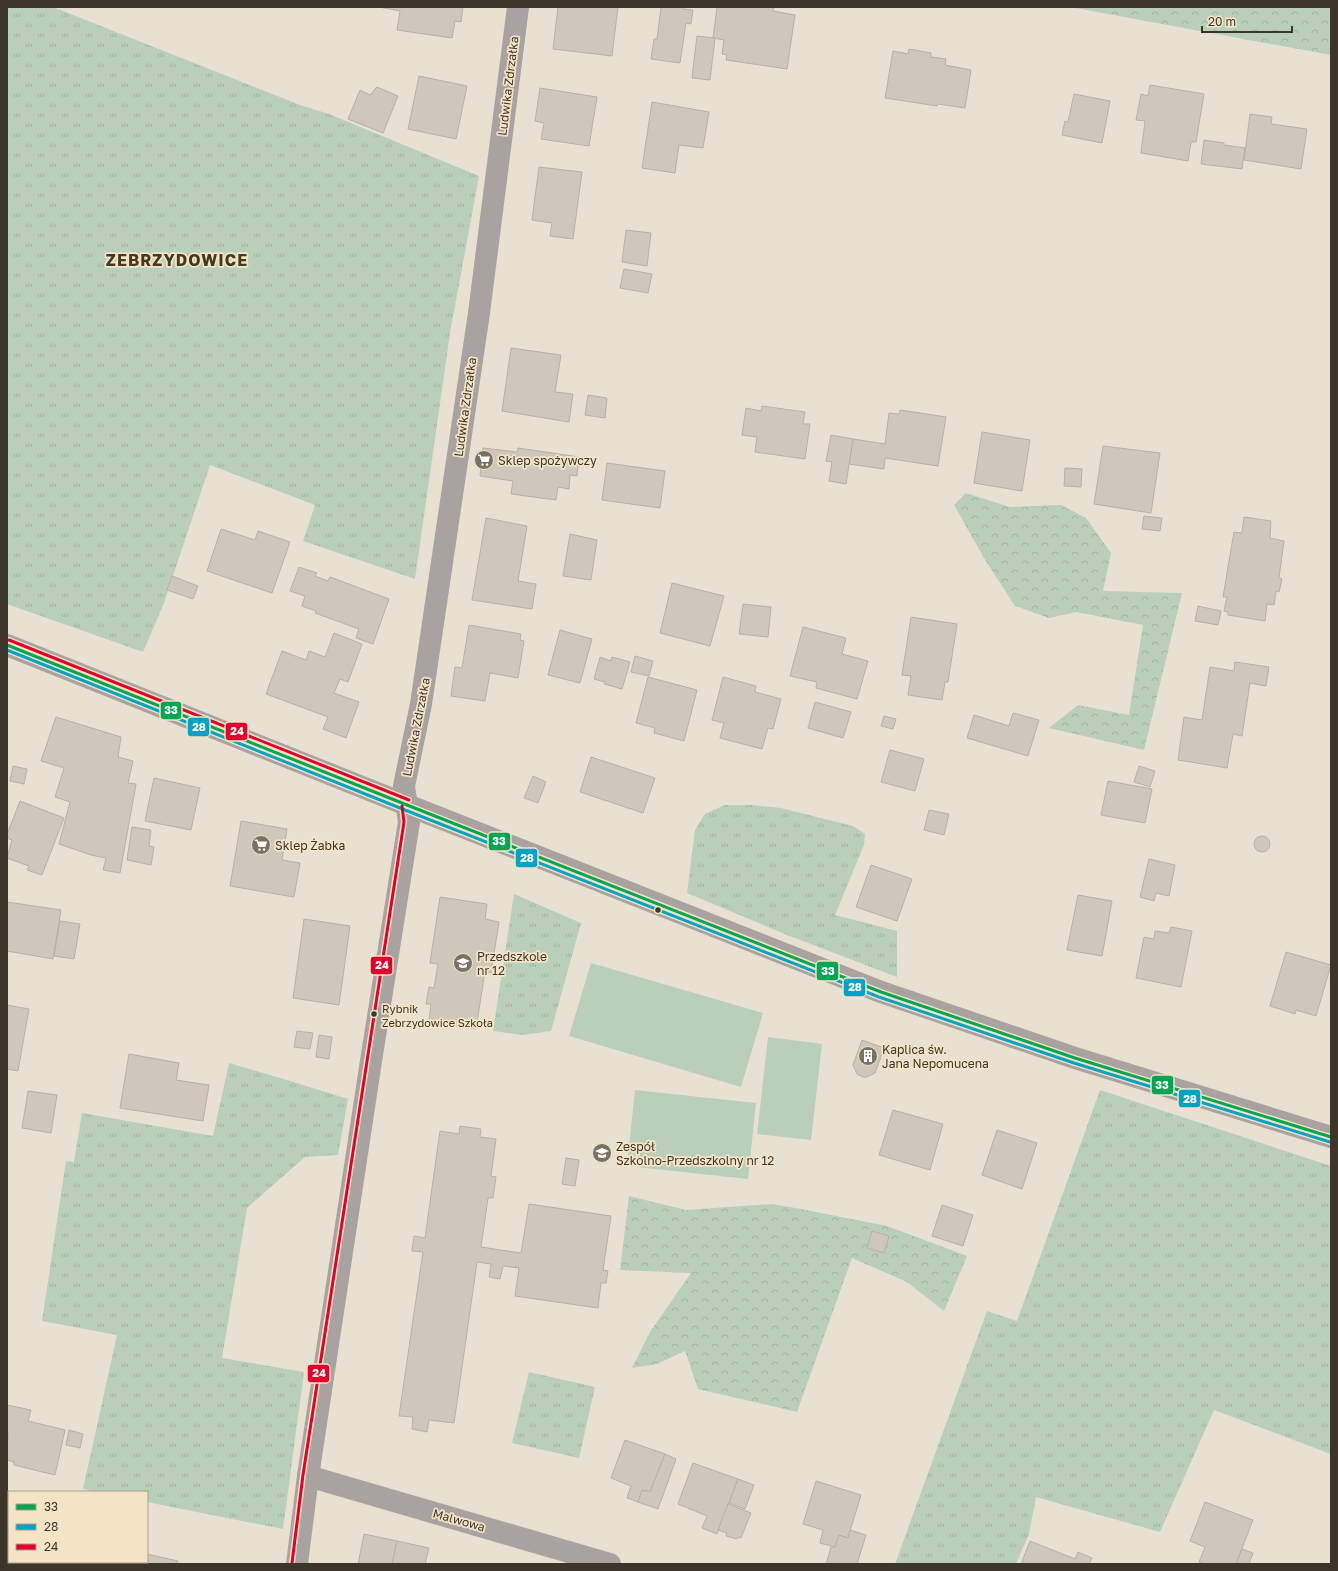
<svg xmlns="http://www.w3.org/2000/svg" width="1338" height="1571" viewBox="0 0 1338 1571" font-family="'Golos Text',sans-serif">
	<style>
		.grass { fill: url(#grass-tufts) }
		.forest { fill: url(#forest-crowns) }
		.garden { fill: #bacfb9 }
		.building { fill: #cec8bb; stroke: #b7b1a5 }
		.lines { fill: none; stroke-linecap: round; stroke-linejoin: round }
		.minor { stroke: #a8a2a0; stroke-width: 22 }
		.tertiary { stroke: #a8a2a0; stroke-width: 22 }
		.bus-1-casing { stroke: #f3e4c6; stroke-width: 6 }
		.bus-2-casing { stroke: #f3e4c6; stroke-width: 6 }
		.bus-3-casing { stroke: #f3e4c6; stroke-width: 6 }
		.bus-1 { stroke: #00a651; stroke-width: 3 }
		.bus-2 { stroke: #03a3c6; stroke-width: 3 }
		.bus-3 { stroke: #e4002b; stroke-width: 3 }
		.bus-dot { fill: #3c362a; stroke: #f3e4c6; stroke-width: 1.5 }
		.labels { text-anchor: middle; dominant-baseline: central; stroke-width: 3.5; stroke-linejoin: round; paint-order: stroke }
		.bus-label { font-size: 11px; fill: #3c362a; stroke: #f3e4c6; text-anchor: start }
		.street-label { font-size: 12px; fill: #3c362a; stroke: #f3e4c6 }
		.poi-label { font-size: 12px; fill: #3c362a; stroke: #f3e4c6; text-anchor: start }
		.district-label { font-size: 16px; font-weight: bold; letter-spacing: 1px; fill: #453820; stroke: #f3e4c6 }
		.line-badge { stroke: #f3e4c6; stroke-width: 1.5 }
		.badge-label { font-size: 11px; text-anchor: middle; font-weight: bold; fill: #fff }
	</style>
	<defs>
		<pattern id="grass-tufts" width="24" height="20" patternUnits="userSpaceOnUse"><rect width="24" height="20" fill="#bacfb9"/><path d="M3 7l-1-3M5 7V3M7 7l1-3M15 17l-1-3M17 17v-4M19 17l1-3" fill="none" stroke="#a1b29f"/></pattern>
		<pattern id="forest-crowns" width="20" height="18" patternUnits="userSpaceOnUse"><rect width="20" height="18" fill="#bacfb9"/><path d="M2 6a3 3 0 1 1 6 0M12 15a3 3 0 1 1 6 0" fill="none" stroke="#a1b29f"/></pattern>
	</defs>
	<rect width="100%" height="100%" fill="#e8e0d0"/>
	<!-- grass -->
	<g class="grass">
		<polygon points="7,7 53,7 300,105 329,114 479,176 450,333 415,579 303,541 315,505 210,465 164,603 143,652 7,604"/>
		<polygon points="725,805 752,805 781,808 853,826 865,834 864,845 835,915 897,931 897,977 787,935 687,893 695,830 705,814"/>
		<polygon points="514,894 581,923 551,1031 523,1035 493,1031"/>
		<polygon points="229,1063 287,1080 348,1099 338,1155 305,1157 247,1208 222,1358 304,1372 283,1529 147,1502 147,1492 97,1492 83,1489 117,1335 42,1321 66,1161 74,1162 82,1113 213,1136"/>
		<polygon points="1100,1090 1331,1166 1331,1454 1214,1410 1160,1532 1036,1497 1029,1534 1016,1564 895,1564 987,1311 1017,1321"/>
		<polygon points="529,1372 595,1387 579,1458 512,1443"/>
	</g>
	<!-- forest -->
	<g class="forest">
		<polygon points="1070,7 1331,7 1331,55"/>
		<polygon points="966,493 1010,507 1061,505 1086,518 1111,553 1103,591 1182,593 1144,750 1049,728 1078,705 1129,715 1143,625 1076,612 1049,618 1015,606 984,558 954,505"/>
		<polygon points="629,1196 686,1210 772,1204 801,1209 887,1226 967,1256 944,1311 907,1282 852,1258 797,1412 698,1389 685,1351 657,1364 632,1368 650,1332 691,1273 620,1270"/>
	</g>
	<!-- garden -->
	<g class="garden">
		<polygon points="591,963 763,1013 741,1087 569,1036"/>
		<polygon points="768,1037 822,1044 811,1140 757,1134"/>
		<polygon points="635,1090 756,1103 748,1179 627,1166"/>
	</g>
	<!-- building -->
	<g class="building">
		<polygon points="379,7 463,7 461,22 455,21 452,38 397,30 400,11"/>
		<polygon points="558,7 618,7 612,56 553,49"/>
		<polygon points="661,7 683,7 683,9 693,10 691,24 686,23 680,63 651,59 654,39 657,39"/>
		<polygon points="717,7 774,7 773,11 795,15 787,69 726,60 727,55 722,54 724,40 713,38"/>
		<polygon points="697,36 715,38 710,80 692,78"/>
		<polygon points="909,49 931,53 931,57 946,59 945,65 971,70 965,108 938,104 937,106 885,98 893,51 908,54"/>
		<polygon points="419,76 467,86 456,139 408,129"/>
		<polygon points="1150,85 1204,94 1196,142 1191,142 1188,161 1141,153 1145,121 1136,120 1141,94 1148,96"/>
		<polygon points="377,87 398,96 383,133 348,119 360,90 370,95"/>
		<polygon points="540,88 597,97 589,146 541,139 544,123 535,121"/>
		<polygon points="1074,94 1110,101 1102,143 1062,135 1065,121 1068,122"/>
		<polygon points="652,102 709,112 703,148 679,145 675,173 642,168"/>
		<polygon points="1250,114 1272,117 1271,124 1307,129 1301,169 1244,160"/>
		<polygon points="1204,140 1224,143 1224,145 1245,148 1242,169 1201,164"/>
		<polygon points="539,167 582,172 573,239 550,236 552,223 532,220"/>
		<polygon points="626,230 651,233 647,266 622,262"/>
		<polygon points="624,269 652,274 648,293 620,288"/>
		<polygon points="511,348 561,355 555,392 573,394 569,422 502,411"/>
		<polygon points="588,395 607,398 605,418 585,415"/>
		<polygon points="762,406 805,412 803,424 810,424 805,459 755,452 757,437 742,435 746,408 761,411"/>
		<polygon points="900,410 946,417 938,466 885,458 884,469 849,464 853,439 885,444 889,413 899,414"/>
		<polygon points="982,432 1030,440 1022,491 974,483"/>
		<polygon points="831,435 853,439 846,484 829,481 832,462 826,461"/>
		<polygon points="1103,446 1160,453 1151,513 1094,504"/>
		<polygon points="483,448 517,452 518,448 579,457 577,476 570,475 569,489 558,487 556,500 511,494 513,481 480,476"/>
		<polygon points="607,463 665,471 660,508 602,500"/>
		<polygon points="1065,468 1082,469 1081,487 1064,486"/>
		<polygon points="1144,516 1162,518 1160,531 1142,529"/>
		<polygon points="1244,517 1271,521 1270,538 1284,541 1279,577 1282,579 1279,592 1276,591 1274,605 1267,604 1265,621 1228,615 1228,612 1224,611 1227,597 1223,597 1234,532 1242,533"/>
		<polygon points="486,518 527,526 518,581 536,584 532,609 472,600"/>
		<polygon points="221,529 255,540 258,531 290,542 272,593 207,571"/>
		<polygon points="570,534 597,540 591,580 563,576"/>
		<polygon points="299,567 317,573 315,576 328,581 330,577 389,599 373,644 356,638 359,629 315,613 316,611 302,606 305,596 290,591"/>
		<polygon points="172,576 198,586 193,599 167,590"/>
		<polygon points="672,583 724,596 710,646 660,633"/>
		<polygon points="743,604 771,607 768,637 739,634"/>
		<polygon points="1198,606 1221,611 1218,625 1195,621"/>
		<polygon points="911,617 957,624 948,682 945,682 942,700 908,695 911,676 902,675"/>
		<polygon points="469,625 521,634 520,640 524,641 518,678 490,673 485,701 451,696 455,667 462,668"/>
		<polygon points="803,627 846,638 842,654 868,661 857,699 816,688 817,682 790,676"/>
		<polygon points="560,630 592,639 580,683 548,675"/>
		<polygon points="334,633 362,644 348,682 340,679 334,693 359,702 346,738 323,729 328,717 266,694 282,651 306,660 309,651 325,657"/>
		<polygon points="635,656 653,661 649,676 631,672"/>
		<polygon points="600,657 611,661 612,657 630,662 622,689 604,684 605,682 594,679"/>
		<polygon points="1235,662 1269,667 1266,686 1250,683 1242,736 1233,734 1227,768 1178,760 1184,717 1202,720 1210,667 1234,671"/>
		<polygon points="648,677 697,690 684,741 654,733 655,728 636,723"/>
		<polygon points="723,677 756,686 755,692 781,699 773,729 768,728 762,749 720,738 724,723 712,720"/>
		<polygon points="815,702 851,712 843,738 808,728"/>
		<polygon points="1013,713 1039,720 1028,756 967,738 974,715 1009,726"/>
		<polygon points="884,716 896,719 893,729 881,726"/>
		<polygon points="56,717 121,737 118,757 133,761 128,783 136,784 120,873 103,870 106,858 91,855 59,844 70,802 55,797 64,768 41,761"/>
		<polygon points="890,750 924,759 915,791 881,782"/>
		<polygon points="591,757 655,778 643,813 580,792"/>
		<polygon points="13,766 27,769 24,784 10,781"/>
		<polygon points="1139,766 1155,771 1150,787 1134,782"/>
		<polygon points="533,776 546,782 538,803 524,798"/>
		<polygon points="154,778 200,788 191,830 145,821"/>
		<polygon points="1108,781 1152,789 1145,823 1101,815"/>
		<polygon points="20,801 64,818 42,875 27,870 29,866 7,858 12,840 7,838 7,834"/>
		<polygon points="929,810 949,814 944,835 924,830"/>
		<polygon points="241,821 287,829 282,860 300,863 294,897 230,886"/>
		<polygon points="132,827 151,830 149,846 154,847 151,865 127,860"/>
		<circle cx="1262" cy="844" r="8"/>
		<polygon points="1149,859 1175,865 1169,896 1156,893 1154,901 1140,897"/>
		<polygon points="871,865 912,879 897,921 856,907"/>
		<polygon points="1078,895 1112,901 1102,956 1067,950"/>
		<polygon points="440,897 487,904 485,919 499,922 491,973 485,971 476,1029 429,1022 431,1004 426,1004 429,987 434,988 438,964 430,963"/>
		<polygon points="7,902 61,910 53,959 7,951"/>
		<polygon points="304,919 350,926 339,1005 293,998"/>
		<polygon points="60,921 80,924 74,959 54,956"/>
		<polygon points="1171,927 1192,931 1181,987 1136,978 1144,937 1154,939 1155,931 1169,933"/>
		<polygon points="1286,952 1331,965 1316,1016 1296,1010 1295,1014 1270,1006"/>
		<polygon points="7,1005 29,1009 18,1071 7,1069"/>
		<polygon points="297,1031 313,1033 310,1049 294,1047"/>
		<polygon points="319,1035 332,1037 329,1059 316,1057"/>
		<polygon points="862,1040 884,1048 875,1073 867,1077 863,1077 857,1074 853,1065"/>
		<polygon points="129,1054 179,1063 176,1080 209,1085 203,1121 120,1108"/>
		<polygon points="28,1091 57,1095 51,1133 22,1128"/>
		<polygon points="893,1110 943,1124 930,1170 879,1155"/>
		<polygon points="460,1126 481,1129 480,1137 496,1139 491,1176 496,1177 493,1198 488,1198 481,1247 521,1253 529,1204 611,1216 603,1270 608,1271 606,1283 601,1283 598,1308 515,1296 519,1268 503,1266 500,1279 489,1277 491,1264 477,1262 454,1423 429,1420 427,1432 412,1429 413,1417 399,1416 423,1252 412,1251 414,1236 425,1238 440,1131 459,1134"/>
		<polygon points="997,1130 1037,1143 1022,1189 982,1175"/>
		<polygon points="566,1158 579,1160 575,1186 562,1184"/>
		<polygon points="942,1205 973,1215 963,1246 932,1236"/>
		<polygon points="872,1231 889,1236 884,1253 867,1248"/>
		<polygon points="7,1405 31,1410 28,1421 65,1430 55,1475 14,1465 14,1462 7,1460 8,1432 7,1431"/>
		<polygon points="69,1430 83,1434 80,1448 66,1445"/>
		<polygon points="625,1440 665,1454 650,1492 642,1490 638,1502 627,1498 631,1486 611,1478"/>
		<polygon points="665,1454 676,1459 658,1509 638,1502 642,1490 650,1492"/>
		<polygon points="693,1463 738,1479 717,1534 702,1528 707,1516 678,1504"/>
		<polygon points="738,1479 754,1485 745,1509 729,1503"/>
		<polygon points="816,1481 861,1495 848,1538 839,1535 835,1547 820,1543 823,1530 803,1524"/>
		<polygon points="1205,1502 1253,1520 1236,1564 1205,1564 1199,1562 1205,1547 1190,1541"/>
		<polygon points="728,1504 751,1513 741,1538 738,1537 737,1539 726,1536 727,1533 718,1530"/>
		<polygon points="850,1530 866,1535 857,1564 826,1564 831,1547 835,1547 839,1535 848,1538"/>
		<polygon points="364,1534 397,1541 392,1564 358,1564"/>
		<polygon points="397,1541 429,1548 425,1564 392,1564"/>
		<polygon points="1030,1541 1075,1559 1078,1552 1092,1558 1089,1564 1021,1564"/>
		<polygon points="1242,1549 1253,1553 1249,1564 1236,1564"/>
		<polygon points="147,1554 178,1561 177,1564 112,1564 112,1562 147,1562"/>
	</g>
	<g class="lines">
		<!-- minor -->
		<g class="minor">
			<polyline points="308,1476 610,1564"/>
			<polyline points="297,1564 308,1476 371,1061 409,822 404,786 421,704 479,313 518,7"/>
		</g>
		<!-- tertiary -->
		<polyline class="tertiary" points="7,645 407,805 881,992 1075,1058 1331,1137"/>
		<defs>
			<polyline id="bus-1" points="7,645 407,805 881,992 1075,1058 1331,1137"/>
			<polyline id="bus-2" points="7,650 405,810 879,997 1074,1063 1330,1142"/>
			<g id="bus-3">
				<polyline points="9,640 409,800"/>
				<polyline points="292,1563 303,1475 404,822 402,806"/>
			</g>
		</defs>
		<!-- bus-1 casing -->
		<use href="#bus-1" class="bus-1-casing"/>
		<!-- bus-2 casing -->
		<use href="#bus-2" class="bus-2-casing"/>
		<!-- bus-3 casing -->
		<use href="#bus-3" class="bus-3-casing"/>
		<!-- bus-1 -->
		<use href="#bus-1" class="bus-1"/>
		<!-- bus-2 -->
		<use href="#bus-2" class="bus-2"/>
		<!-- bus-3 -->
		<use href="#bus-3" class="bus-3"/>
	</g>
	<!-- icons -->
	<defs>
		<symbol id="supermarket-disc" viewBox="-11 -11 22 22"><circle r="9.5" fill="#787264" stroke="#f3e4c6"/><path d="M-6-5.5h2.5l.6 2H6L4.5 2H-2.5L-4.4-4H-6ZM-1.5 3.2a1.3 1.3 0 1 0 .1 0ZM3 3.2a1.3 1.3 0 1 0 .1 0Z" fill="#fff"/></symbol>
		<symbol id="school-disc" viewBox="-11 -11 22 22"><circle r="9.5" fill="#787264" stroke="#f3e4c6"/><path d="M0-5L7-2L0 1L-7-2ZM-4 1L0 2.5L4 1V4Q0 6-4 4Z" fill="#fff"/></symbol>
		<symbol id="building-disc" viewBox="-11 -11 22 22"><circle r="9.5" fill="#787264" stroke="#f3e4c6"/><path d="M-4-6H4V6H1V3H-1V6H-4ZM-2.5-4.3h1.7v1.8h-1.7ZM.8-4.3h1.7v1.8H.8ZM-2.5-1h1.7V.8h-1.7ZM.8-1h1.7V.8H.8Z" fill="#fff"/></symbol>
	</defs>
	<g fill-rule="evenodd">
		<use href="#supermarket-disc" x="473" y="449" width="22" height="22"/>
		<use href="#supermarket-disc" x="250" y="834" width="22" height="22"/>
		<use href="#school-disc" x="452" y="952" width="22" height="22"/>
		<use href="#building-disc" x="857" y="1045" width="22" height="22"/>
		<use href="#school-disc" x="591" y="1142" width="22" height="22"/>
	</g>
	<!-- markers -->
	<g class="bus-dot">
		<circle cx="658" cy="910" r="3.5"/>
		<circle cx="374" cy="1014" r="3.5"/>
	</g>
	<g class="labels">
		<!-- bus labels -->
		<g class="bus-label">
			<text x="382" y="1008">Rybnik<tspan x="382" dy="14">Zebrzydowice Szkoła</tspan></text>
		</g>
		<!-- street labels -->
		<g class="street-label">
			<text transform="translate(508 86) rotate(-83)">Ludwika Zdrzałka</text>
			<text transform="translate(465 407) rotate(-82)">Ludwika Zdrzałka</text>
			<text transform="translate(416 727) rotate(-79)">Ludwika Zdrzałka</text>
			<text transform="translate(459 1520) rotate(16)">Malwowa</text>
		</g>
		<!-- poi labels -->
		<g class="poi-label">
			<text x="498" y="460">Sklep spożywczy</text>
			<text x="275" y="845">Sklep Żabka</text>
			<text x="477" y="956">Przedszkole<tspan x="477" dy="14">nr 12</tspan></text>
			<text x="882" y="1049">Kaplica św.<tspan x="882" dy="14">Jana Nepomucena</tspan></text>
			<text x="616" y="1146">Zespół<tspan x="616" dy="14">Szkolno-Przedszkolny nr 12</tspan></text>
		</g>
		<!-- district labels -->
		<g class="district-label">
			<text x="177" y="260">ZEBRZYDOWICE</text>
		</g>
	</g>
	<g class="line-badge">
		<rect x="160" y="701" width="22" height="19" rx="4" fill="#00a651"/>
		<rect x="187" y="717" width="23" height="20" rx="4" fill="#03a3c6"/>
		<rect x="225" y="722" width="23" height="19" rx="4" fill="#e4002b"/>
		<rect x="488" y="832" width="23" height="19" rx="4" fill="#00a651"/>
		<rect x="515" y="848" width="23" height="20" rx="4" fill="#03a3c6"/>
		<rect x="370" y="956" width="23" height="19" rx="4" fill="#e4002b"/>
		<rect x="816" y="961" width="23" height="20" rx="4" fill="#00a651"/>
		<rect x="843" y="978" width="23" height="19" rx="4" fill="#03a3c6"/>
		<rect x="1151" y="1075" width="23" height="20" rx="4" fill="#00a651"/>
		<rect x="1178" y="1089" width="23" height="19" rx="4" fill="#03a3c6"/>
		<rect x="307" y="1364" width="23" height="19" rx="4" fill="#e4002b"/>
	</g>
	<g class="badge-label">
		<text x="171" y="714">33</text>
		<text x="199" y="731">28</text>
		<text x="237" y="735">24</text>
		<text x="499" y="845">33</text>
		<text x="527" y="862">28</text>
		<text x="382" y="969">24</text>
		<text x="828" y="975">33</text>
		<text x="855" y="991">28</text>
		<text x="1162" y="1089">33</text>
		<text x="1190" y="1103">28</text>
		<text x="319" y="1377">24</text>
	</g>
	<!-- border -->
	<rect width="1338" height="1571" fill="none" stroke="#3c362a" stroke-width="16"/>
	<!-- legend -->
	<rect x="8" y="1491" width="140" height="72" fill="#f3e4c6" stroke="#aa9e88"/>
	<rect x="16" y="1504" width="20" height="6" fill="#00a651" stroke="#aa9e88"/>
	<text x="44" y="1511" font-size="12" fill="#3c362a">33</text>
	<rect x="16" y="1524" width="20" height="6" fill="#03a3c6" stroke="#aa9e88"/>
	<text x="44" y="1531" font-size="12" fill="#3c362a">28</text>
	<rect x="16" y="1544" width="20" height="6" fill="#e4002b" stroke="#aa9e88"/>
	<text x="44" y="1551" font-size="12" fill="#3c362a">24</text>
	<!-- scale -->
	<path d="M1202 26v6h90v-6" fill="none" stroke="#3c362a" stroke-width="2"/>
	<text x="1208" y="26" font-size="12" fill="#3c362a" stroke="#f3e4c6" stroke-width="3" paint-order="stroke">20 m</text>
</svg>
